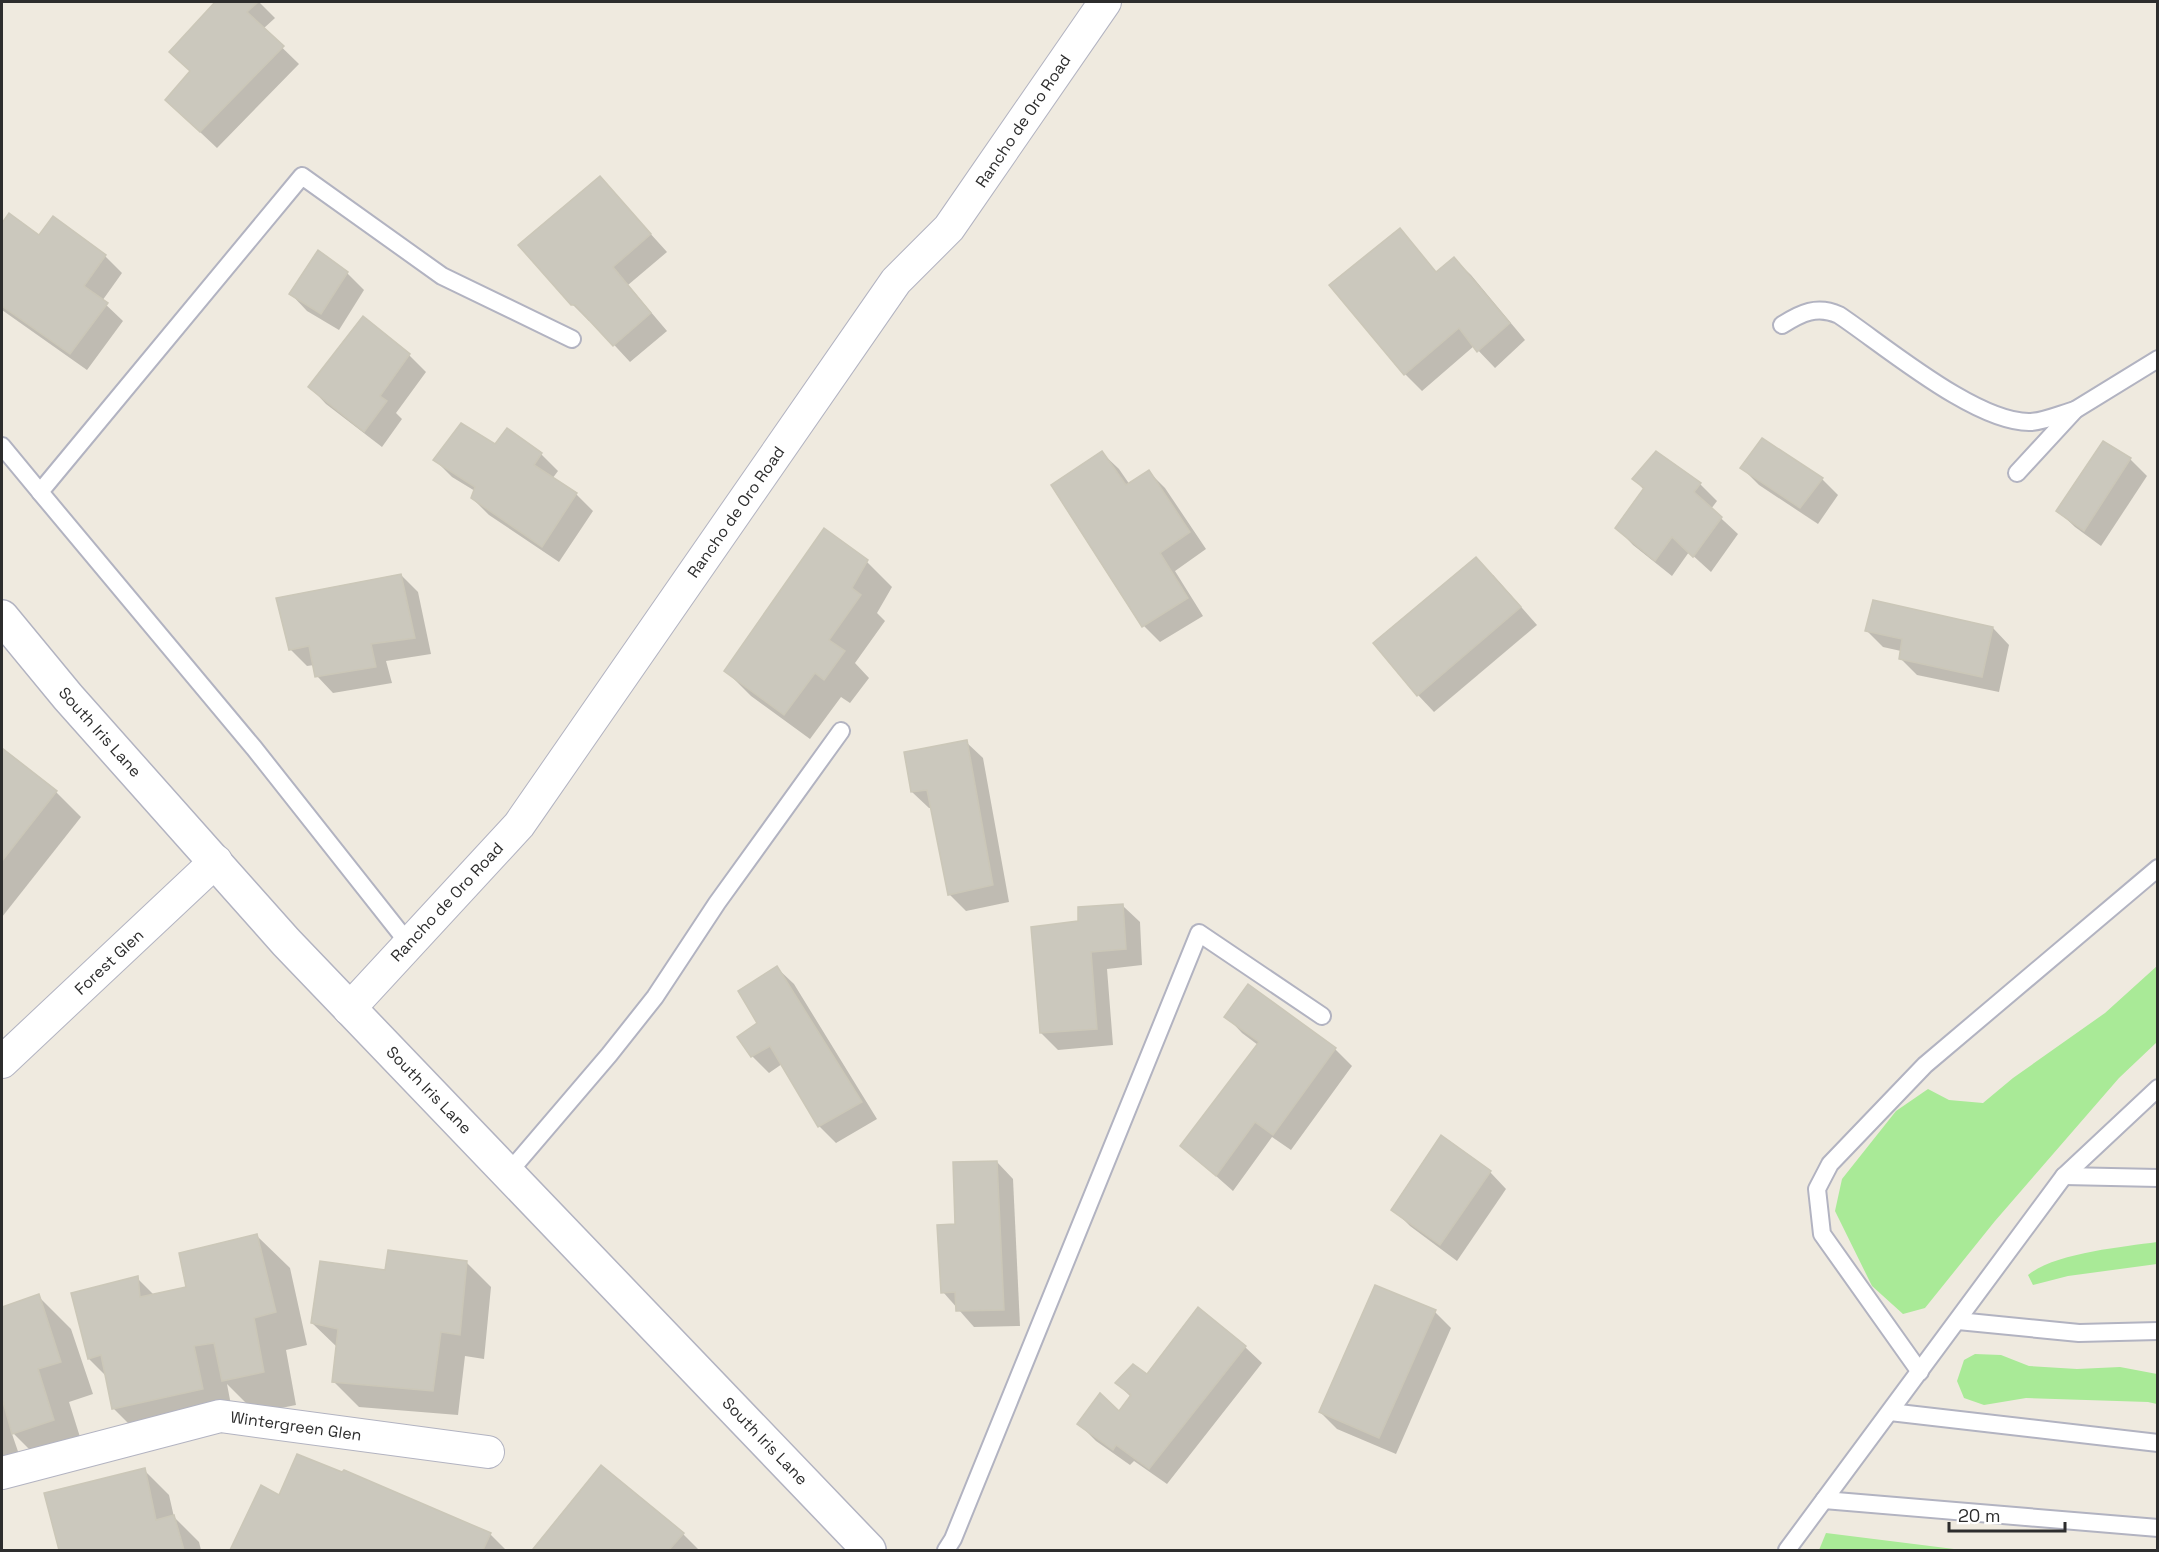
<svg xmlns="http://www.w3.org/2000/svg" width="2159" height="1552" viewBox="0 0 2159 1552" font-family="'Space Grotesk',sans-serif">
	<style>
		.green { fill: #a9ea97 }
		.shadow { fill: #0003 }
		.building { fill: #cbc8bd; stroke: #cbc7b8; stroke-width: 1.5 }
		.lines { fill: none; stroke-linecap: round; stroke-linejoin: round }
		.service-casing { stroke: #b2b3c1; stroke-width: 20 }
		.minor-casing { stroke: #b2b3c1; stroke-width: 34 }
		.tertiary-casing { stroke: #b2b3c1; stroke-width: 36 }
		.service { stroke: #fff; stroke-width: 16 }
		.minor { stroke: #fff; stroke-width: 32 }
		.tertiary { stroke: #fff; stroke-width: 33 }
		.labels { text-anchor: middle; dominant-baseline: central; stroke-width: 5; stroke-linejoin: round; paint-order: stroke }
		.street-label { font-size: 16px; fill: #2d2d2d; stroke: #fff }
	</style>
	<rect width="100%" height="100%" fill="#efeadf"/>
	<!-- green -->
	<g class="green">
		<polygon points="2157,966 2157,1042 2119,1078 1995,1221 1925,1308 1903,1314 1872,1286 1835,1211 1842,1179 1896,1111 1928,1089 1949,1100 1983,1103 2013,1078 2105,1013"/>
		<path d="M2157,1242V1264L2068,1276L2033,1285L2028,1275C2055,1253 2122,1247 2157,1242Z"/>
		<polygon points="1975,1354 2001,1355 2029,1366 2077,1369 2120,1367 2157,1374 2157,1404 2148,1402 2026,1398 1984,1405 1964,1398 1957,1381 1964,1360"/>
		<polygon points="1826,1533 1962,1550 1819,1550"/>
	</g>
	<!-- shadow -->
	<g class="shadow">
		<polygon points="217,2 259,2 275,18 263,29 299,64 217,148 184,117 191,72 171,52"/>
		<polygon points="600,178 667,252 628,285 667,331 630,362 592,321 589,321 572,304"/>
		<polygon points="9,215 39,237 53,218 105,256 122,273 102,301 123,321 87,370 2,310 2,225"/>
		<polygon points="1399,230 1437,273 1454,259 1471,275 1525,340 1495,368 1474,346 1422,391 1405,374 1332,285"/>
		<polygon points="347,273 364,290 339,330 307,311 291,294"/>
		<polygon points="364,318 409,355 426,372 396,413 402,419 382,447 326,404 310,387"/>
		<polygon points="508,430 541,454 558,471 552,479 577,495 593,511 559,562 489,515 472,498 475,491 452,477 435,460 496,446"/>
		<polygon points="1102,453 1119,469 1130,485 1149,472 1165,488 1206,549 1175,571 1203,616 1160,642 1144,626"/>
		<polygon points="2130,459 2147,476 2101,546 2075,527 2058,511"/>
		<polygon points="1742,468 1822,479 1838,495 1818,524 1759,485"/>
		<polygon points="1634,479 1700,484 1717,501 1711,509 1738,534 1711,572 1689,552 1672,576 1633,545 1617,528 1644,490"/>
		<polygon points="867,562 892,587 877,613 885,621 855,663 869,678 850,703 841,697 810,739 751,696 726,671"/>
		<polygon points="401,575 418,592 431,654 386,661 392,683 333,693 317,676 314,665 307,666 290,649"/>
		<polygon points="1493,575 1537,625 1434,712 1418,695 1375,644"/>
		<polygon points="1993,628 2009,645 1999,692 1917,675 1900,658 1901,651 1883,647 1866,630"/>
		<polygon points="966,742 983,758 1009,902 966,911 949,894 932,808 929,808 912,792"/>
		<polygon points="2,750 56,792 81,817 2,917"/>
		<polygon points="1123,906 1140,922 1142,965 1107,969 1113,1045 1058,1050 1041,1033 1079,923"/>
		<polygon points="777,968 794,984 877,1119 836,1143 819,1126 782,1064 769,1073 752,1056 759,1023"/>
		<polygon points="1248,986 1335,1049 1352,1066 1291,1150 1272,1137 1233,1191 1182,1146 1258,1045 1242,1033 1226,1016"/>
		<polygon points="997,1162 1013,1179 1020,1326 974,1327 943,1292 957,1225"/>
		<polygon points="1490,1172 1506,1189 1457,1261 1410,1226 1393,1209"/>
		<polygon points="257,1236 290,1268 307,1345 286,1350 296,1405 256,1413 227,1384 234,1421 146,1441 113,1408 107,1377 89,1359 137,1278 154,1295 188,1288"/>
		<polygon points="466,1262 491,1287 484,1359 465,1356 458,1415 359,1407 334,1382 338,1348 312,1323 386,1272"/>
		<polygon points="38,1296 71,1329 93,1394 69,1402 85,1453 46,1466 11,1431 24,1469 2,1476 2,1309"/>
		<polygon points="1435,1312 1451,1328 1396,1454 1337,1429 1320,1412"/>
		<polygon points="1245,1347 1262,1363 1167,1484 1134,1461 1130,1465 1096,1441 1079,1424 1119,1414 1131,1397 1117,1383 1147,1376"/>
		<polygon points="601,1468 683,1534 699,1550 536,1550 535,1549"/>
		<polygon points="144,1470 169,1495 174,1517 199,1542 201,1550 61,1550 46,1494"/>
		<polygon points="261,1487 280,1497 490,1534 506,1550 231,1550"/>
	</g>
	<!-- building -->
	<g class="building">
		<polygon points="215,2 258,2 247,12 284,46 200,132 165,100 190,71 169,52"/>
		<polygon points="600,176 651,234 613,267 651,313 613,346 575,305 571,305 518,245"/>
		<polygon points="9,213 39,235 53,216 106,255 84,286 108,303 70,354 2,306 2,223"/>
		<polygon points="1400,228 1436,272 1454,257 1510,323 1477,352 1459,328 1404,375 1329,285"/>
		<polygon points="318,250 348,272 321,314 289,294"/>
		<polygon points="363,316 410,354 380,396 387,401 364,432 308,387"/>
		<polygon points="461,423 495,444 507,428 542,453 534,465 577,493 542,547 471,498 475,487 433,460"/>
		<polygon points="1762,438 1823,478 1800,508 1740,468"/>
		<polygon points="2103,441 2131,458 2084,531 2056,511"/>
		<polygon points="1102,451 1126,485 1149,470 1190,532 1160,553 1188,598 1142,627 1051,485"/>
		<polygon points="1656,451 1701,483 1694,492 1722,517 1693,557 1672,537 1655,561 1615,528 1644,488 1632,479"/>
		<polygon points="824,528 868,560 852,588 861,595 829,640 845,651 824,680 815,673 784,715 724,671"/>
		<polygon points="1476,557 1521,607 1417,696 1373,643"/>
		<polygon points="401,574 415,638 371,644 376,667 315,677 309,646 289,650 276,598"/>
		<polygon points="1873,600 1993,627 1982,677 1899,659 1902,639 1865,631"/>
		<polygon points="967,740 993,885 948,895 927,790 911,792 904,752"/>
		<polygon points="2,748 57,791 2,861"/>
		<polygon points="1123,904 1126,949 1091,952 1097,1029 1040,1033 1031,927 1078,921 1078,907"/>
		<polygon points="777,966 862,1102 818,1127 770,1046 751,1057 737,1037 757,1023 738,991"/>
		<polygon points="1248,984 1336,1048 1273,1135 1255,1122 1216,1176 1180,1146 1259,1042 1224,1017"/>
		<polygon points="1441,1135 1491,1171 1440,1245 1391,1210"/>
		<polygon points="997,1161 1004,1310 956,1311 955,1292 941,1293 937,1225 955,1224 953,1162"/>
		<polygon points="257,1234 276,1312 254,1318 264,1372 222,1381 214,1343 194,1346 203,1389 112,1409 101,1355 88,1359 71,1293 138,1276 140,1297 186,1287 179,1253"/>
		<polygon points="388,1250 467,1261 460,1335 441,1332 433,1391 332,1382 338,1329 311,1323 320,1261 385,1270"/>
		<polygon points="1375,1285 1436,1310 1379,1438 1319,1412"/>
		<polygon points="39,1294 61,1362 38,1369 54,1420 12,1434 2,1398 2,1307"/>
		<polygon points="1198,1307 1246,1346 1149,1469 1116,1445 1113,1450 1077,1424 1100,1393 1119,1411 1131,1395 1115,1383 1133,1364 1147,1374"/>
		<polygon points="297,1454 342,1472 344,1470 491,1533 483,1550 230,1550 261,1485 279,1495"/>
		<polygon points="601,1465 684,1533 669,1550 533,1549"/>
		<polygon points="145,1468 156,1520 174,1515 184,1550 59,1550 44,1493"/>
	</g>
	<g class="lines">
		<defs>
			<g id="service">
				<path d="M1782,325C1801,313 1817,305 1839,315C1884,345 1977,424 2031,422C2045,421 2061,414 2075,410"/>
				<polyline points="2,446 40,492"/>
				<polyline points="2017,473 2075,410 2158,359"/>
				<polyline points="409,944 254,748 40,492 302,176 442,276 572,339"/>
				<polyline points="509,1172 609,1055 655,997 717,903 841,731"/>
				<polyline points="2064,1176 2158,1178"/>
				<polyline points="1958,1321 2079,1333 2158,1331"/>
				<polyline points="1920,1372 1822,1234 1817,1189 1830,1164 1925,1065 2158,868"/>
				<polyline points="1890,1412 2158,1443"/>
				<polyline points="1824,1500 2158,1528"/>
				<polyline points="946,1550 953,1539 1199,933 1322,1016"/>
				<polyline points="1787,1550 2064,1176 2158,1088"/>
			</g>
			<g id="minor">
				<polyline points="349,1009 519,825 896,281 949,228 1105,2"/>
				<polyline points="2,1062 216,861"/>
				<polyline points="2,1473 220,1416 488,1452"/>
			</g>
			<polyline id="tertiary" points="2,617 68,697 286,942 869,1550"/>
		</defs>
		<!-- service casing -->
		<use href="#service" class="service-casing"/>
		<!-- minor casing -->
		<use href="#minor" class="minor-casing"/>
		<!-- tertiary casing -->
		<use href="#tertiary" class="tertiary-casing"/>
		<!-- service -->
		<use href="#service" class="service"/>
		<!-- minor -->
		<use href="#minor" class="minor"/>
		<!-- tertiary -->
		<use href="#tertiary" class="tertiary"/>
	</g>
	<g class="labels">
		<!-- street labels -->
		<g class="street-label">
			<text transform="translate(1023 121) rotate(-56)">Rancho de Oro Road</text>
			<text transform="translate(736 512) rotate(-55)">Rancho de Oro Road</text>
			<text transform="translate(100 732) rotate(48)">South Iris Lane</text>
			<text transform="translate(447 902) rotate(-47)">Rancho de Oro Road</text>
			<text transform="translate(109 962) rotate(-43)">Forest Glen</text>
			<text transform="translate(429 1090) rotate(46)">South Iris Lane</text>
			<text transform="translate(296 1426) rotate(8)">Wintergreen Glen</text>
			<text transform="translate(765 1441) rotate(46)">South Iris Lane</text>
		</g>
	</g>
	<!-- border -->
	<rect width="2159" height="1552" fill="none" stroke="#2d2d2d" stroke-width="6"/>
	<!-- scale -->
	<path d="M1949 1522v9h116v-9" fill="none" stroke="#2d2d2d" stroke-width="3"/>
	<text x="1958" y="1522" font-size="18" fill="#2d2d2d" stroke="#ffffff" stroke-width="4.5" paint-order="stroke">20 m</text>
</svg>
